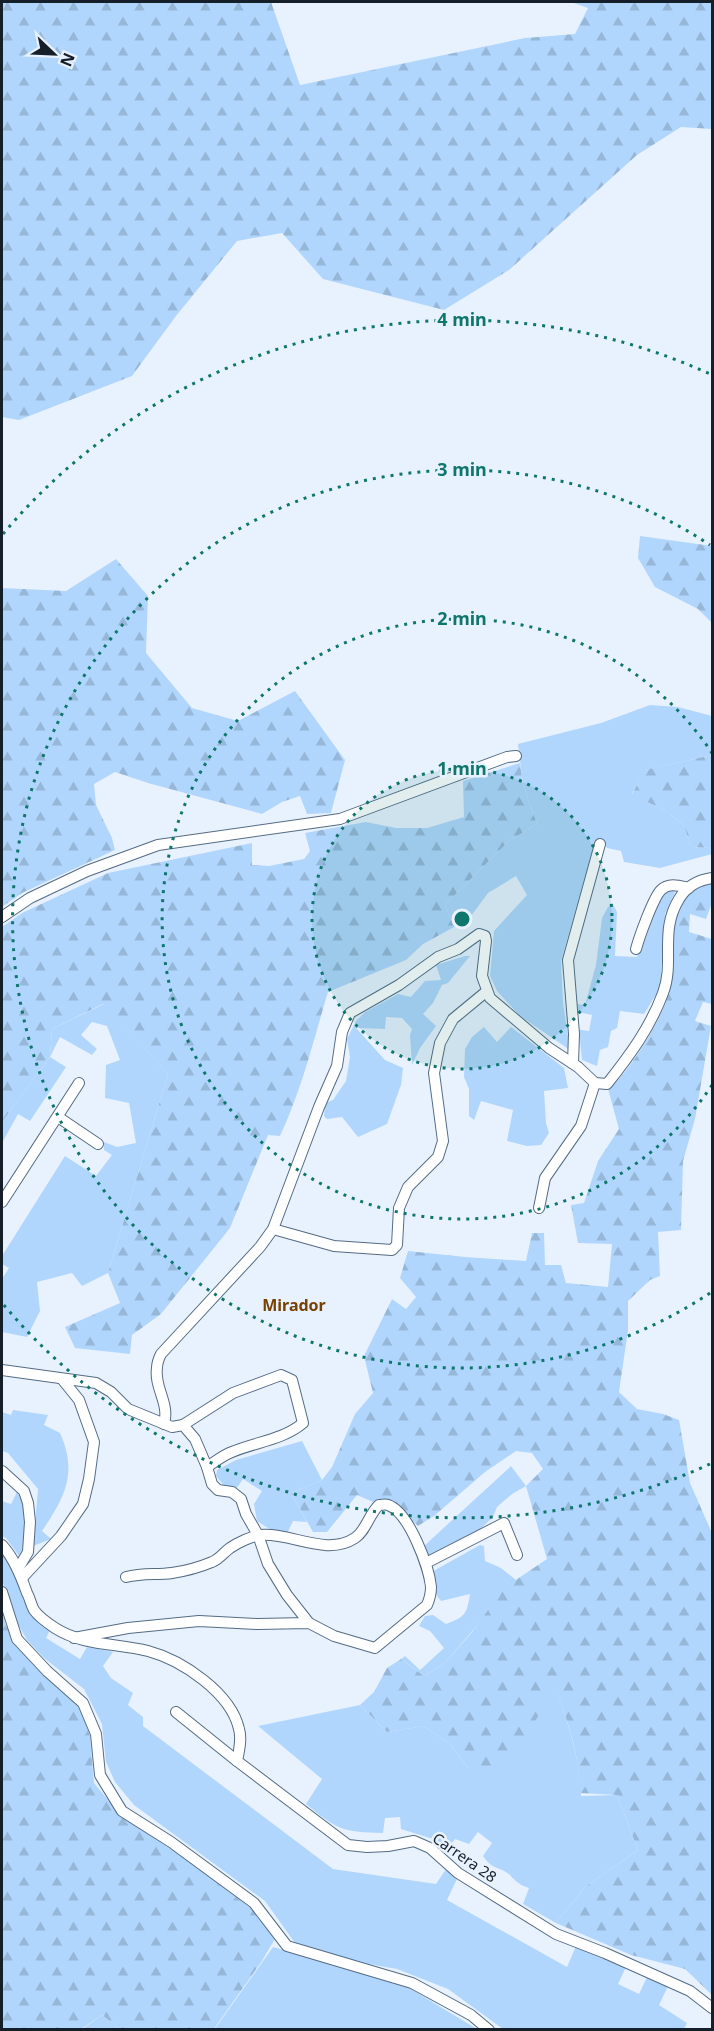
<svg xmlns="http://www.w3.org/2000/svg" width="714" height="2031" viewBox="0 0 714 2031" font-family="'Noto Sans',sans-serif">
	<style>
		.green { fill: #b1d6fd }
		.forest { fill: url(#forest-firs) }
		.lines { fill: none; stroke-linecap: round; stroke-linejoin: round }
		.street-casing { stroke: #546b85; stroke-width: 12 }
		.street { stroke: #fff; stroke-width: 10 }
		.ring { fill: none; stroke: #0f766e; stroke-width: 3; stroke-dasharray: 3 6 }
		.labels { text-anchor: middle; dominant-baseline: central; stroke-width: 5; stroke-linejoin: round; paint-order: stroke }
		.street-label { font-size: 15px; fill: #151f29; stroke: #e8f2fe }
		.neighbourhood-label { font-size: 16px; font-weight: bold; fill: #774101; stroke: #e8f2fe }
		.centre { fill: #0f766e; stroke: #e8f2fe; stroke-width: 3 }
		.ring-label { font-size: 18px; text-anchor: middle; font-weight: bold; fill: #0f766e; stroke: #e8f2fe; stroke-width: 5; stroke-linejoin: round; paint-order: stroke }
	</style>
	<defs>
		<pattern id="forest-firs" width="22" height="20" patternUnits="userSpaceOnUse" patternTransform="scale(1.5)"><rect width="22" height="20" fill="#b1d6fd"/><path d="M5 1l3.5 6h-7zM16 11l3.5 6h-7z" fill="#97b7d9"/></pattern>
	</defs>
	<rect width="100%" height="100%" fill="#e8f2fe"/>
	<!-- green -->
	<g class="green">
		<polygon points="650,705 678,707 712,716 712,755 645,770 632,794 665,810 684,826 691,847 712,848 712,854 660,868 624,862 621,851 607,848 600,839 594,845 561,961 563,1002 570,1050 520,1016 497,991 490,976 494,931 527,895 516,876 488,893 468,920 454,927 445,905 509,841 537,824 523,785 518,744 601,723"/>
		<polygon points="668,888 675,892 665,914 660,988 644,1014 620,1011 617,1028 611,1031 608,1047 600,1050 597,1066 582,1060 580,1040 575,1029 589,1031 592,1015 578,1012 577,1004 585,1005 596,965 602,918 608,907 613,904 617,912 615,956 637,957 654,908"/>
		<polygon points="465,956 470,956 448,983 442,985 433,1003 423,1014 436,1026 420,1048 412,1065 410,1035 412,1029 402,1018 386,1017 385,1029 356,1028 385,1060 403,1068 401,1085 387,1124 358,1137 342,1117 327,1119 324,1116 325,1103 333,1100 346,1081 350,1057 347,1039 356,1021 365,1012 398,994 411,997 425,981 441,980 436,965"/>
		<polygon points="104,1004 168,1074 108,1273 82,1286 72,1273 37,1282 40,1311 27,1337 2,1332 2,1279 9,1268 2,1264 2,1256 65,1156 96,1176 112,1155 104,1150 104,1142 117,1147 136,1143 129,1103 105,1098 106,1065 120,1060 107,1026 92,1022 81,1035 97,1049 92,1055 60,1037 50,1057 66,1067 30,1121 18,1114 2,1143 2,1122 50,1057 52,1029"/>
		<polygon points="484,1027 497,1042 511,1027 564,1068 568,1088 544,1091 546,1123 549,1133 541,1145 527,1146 507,1141 513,1110 481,1101 474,1120 469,1116 469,1089 464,1077 465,1049 472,1037"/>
		<path d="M13,1410L48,1415L44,1425L60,1433C78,1473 65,1497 42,1531L51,1539L33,1546L38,1489L8,1453L2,1451V1412L11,1415Z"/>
		<polygon points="302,1441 322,1480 291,1493 307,1522 293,1521 286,1536 279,1535 257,1521 254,1504 262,1491 243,1479 234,1492 226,1488 216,1476 217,1470 236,1460"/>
		<polygon points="511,1466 526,1486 512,1494 497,1507 493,1517 474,1535 429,1556 424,1546"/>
		<polygon points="17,1492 24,1504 26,1542 19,1556 6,1538 2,1536 2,1501 11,1504"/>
		<path d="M480,1545L484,1546L485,1561L501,1568L516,1580L444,1664L424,1676L401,1659L405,1656L420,1670L444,1648L430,1631L419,1626L425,1616L433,1615L446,1624C465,1617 467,1614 470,1594L441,1601L437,1596L428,1574Z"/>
		<polygon points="2,1553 13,1567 18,1585 31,1614 50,1630 46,1638 80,1659 87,1647 113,1652 103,1666 111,1678 133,1693 128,1705 143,1717 143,1726 333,1869 436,1884 446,1869 457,1879 447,1900 567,1967 576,1946 627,1965 618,1984 639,1994 649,1973 670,1982 659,2005 687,2023 684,2029 503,2029 448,1989 397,1969 357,1962 295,1943 265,1901 134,1805 115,1782 106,1762 102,1724 84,1689 44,1658 27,1640 14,1617 2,1580"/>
		<path d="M556,1688C568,1724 580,1757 581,1796L617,1795L638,1850L585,1887L556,1923L523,1904L529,1888C520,1885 516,1882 510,1875C500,1866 493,1871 483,1856L492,1843L478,1832L469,1844L455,1839L446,1851L433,1839L401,1829L400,1817L385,1818L383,1833C343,1832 337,1830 306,1804L322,1779L258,1726L360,1705L387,1732L424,1726L450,1744L468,1768Z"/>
		<polygon points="273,1947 409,1988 477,2029 214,2030"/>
		<polygon points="102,2015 120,2029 81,2030"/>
	</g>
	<!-- forest -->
	<g class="forest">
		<polygon points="2,2 271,2 300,85 525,38 575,34 588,8 571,2 712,2 712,129 681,127 637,155 509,270 444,310 323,279 282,233 237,241 176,316 132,376 19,420 2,417"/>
		<polygon points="640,536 712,546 712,623 698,609 655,587 638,558"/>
		<polygon points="116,559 148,596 146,653 192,708 238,721 295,691 345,760 331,813 307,814 300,796 282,802 262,814 148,783 115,772 94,784 96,805 112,838 115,850 22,893 2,907 2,588 66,591"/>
		<polygon points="712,755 712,848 691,847 684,826 665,810 632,795 644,770"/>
		<path d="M520,763L523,785L537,824L509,841L445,905L454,927L423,944L406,960L328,992C313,1042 302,1089 280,1136L268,1135L230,1228L161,1314L132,1335L130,1354L75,1348L65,1327L120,1303L108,1273L168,1074L103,1004L52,1029L50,1057L2,1122V927L22,913L108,873L252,843V865L269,866L304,859L310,851L305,833L366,822L396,828H427L464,817L463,781Z"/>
		<path d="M704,883H712V903L706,919L690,914L689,932L712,939V1004L703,1002L695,1021L711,1026L695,1119L683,1161L681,1230L658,1232L660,1276L650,1280L628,1301V1330L619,1392L637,1409L663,1414L679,1420L690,1483L712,1533V1995L685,1969L631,1955L556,1923L585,1887L638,1850L617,1795L580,1793C580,1756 568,1723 556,1689L513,1755L487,1774L468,1768L450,1744L424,1726L387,1732L360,1705L374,1692L387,1668L401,1659L424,1676L444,1664L473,1631L504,1588L547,1559L526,1486L543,1469L532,1453L516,1451L485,1472L434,1516L418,1526L393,1503L373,1502L357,1495L327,1532H313L291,1493L322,1480L332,1467L355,1414L373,1393L364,1356L392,1299L406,1309L416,1297L400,1278L408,1251L465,1257L526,1261L532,1233H544L545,1265H561L566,1283L608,1287L612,1244L578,1243L571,1205L584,1203L598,1161L619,1129L608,1089C627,1077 665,1014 669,991C674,964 666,918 685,896C690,891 699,887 704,883Z"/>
		<polygon points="2,1610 6,1626 25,1656 72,1696 79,1707 90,1736 94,1783 113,1806 127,1820 191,1863 253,1910 276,1937 262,1961 214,2029 120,2029 102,2015 81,2029 2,2029"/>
	</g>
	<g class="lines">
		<defs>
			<g id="street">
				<polyline points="2,917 30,898 87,871 158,845 340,819 507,757 516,756"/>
				<path d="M636,949C639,938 653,898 661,890C669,882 680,886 689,888"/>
				<polyline points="573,1063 574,1034 568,960 600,844"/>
				<path d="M595,1083L607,1084C630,1055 650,1028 663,993C675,962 659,931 679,899C686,887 698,880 712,878"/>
				<polyline points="58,1117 98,1144"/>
				<polyline points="2,1202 79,1083"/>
				<polyline points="539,1208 545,1178 581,1126 595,1083"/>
				<polyline points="273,1229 334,1246 392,1250 397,1245 399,1208 408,1187 438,1157 443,1141 434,1073 440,1043 453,1019 487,991"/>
				<polyline points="2,1370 96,1383 111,1392 128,1409 172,1427 183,1425 195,1439 207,1467 212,1484 218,1490 232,1492 241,1499 246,1514 258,1535 268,1564 287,1595 309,1623"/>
				<path d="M164,1424C170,1403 154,1388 157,1368C157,1363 159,1358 161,1354L260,1247L273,1229L319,1107L337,1066L342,1032L350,1013L399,985L438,957L458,949L479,934L485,936L486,941L482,976L490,998L549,1048L578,1067L595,1083"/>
				<path d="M183,1425L233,1393L281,1375L292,1380L303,1423C283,1440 255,1442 232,1452C223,1455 215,1462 207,1467"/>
				<polyline points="2,1471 24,1491 28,1503 30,1522 28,1552 18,1569"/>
				<path d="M2,1545C14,1558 21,1576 27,1593C30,1598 31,1605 34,1610C38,1616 49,1624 55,1628C83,1646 117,1643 148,1651C182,1660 231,1693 239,1729C242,1739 239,1751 237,1761"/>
				<polyline points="426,1563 504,1523 517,1555"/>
				<polyline points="22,1578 61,1536 83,1504 89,1479 94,1442 79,1400 62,1379"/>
				<polyline points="2,1592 17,1639 47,1671 83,1703 96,1734 100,1775 122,1811 171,1842 254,1903 287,1946 412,1983 471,2015 489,2030"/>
				<path d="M74,1638L128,1628L199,1621L257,1624L309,1623L334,1636L375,1648L427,1605C430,1598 431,1594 431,1587C429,1567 409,1512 388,1505C385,1504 382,1505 379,1505C369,1514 366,1531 355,1538C326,1557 291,1532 260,1535C252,1536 237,1543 230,1548C224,1552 220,1559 212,1562C200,1567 186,1571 172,1573C156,1575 143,1573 126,1577"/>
				<polyline points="176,1712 237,1761 348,1845 367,1847 388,1846 414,1841 430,1848 458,1873 556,1934 605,1953 690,1991 712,2008"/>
			</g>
		</defs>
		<!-- street casing -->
		<use href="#street" class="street-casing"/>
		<!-- street -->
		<use href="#street" class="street"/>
	</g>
	<!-- distance rings -->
	<circle cx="462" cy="919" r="150" fill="#0f766e" fill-opacity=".12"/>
	<g class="ring">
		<circle cx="462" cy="919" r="150"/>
		<path d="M712 1085A300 300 0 1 1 712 753"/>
		<path d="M710 1293A449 449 0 1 1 710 545"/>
		<path d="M710 1464A599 599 0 0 1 3 1304M3 534A599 599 0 0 1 710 374"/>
	</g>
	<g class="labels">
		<!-- street labels -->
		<g class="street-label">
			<text transform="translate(465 1857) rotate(35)">Carrera 28</text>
		</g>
		<!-- neighbourhood labels -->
		<g class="neighbourhood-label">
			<text x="294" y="1305">Mirador</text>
		</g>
	</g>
	<circle cx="462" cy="919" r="9" class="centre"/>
	<g class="ring-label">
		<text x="462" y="326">4 min</text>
		<text x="462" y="476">3 min</text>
		<text x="462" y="625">2 min</text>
		<text x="462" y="775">1 min</text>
	</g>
	<!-- border -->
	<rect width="714" height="2031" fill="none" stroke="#151f29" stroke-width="6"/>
	<!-- north arrow -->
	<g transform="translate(54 54) rotate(113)" stroke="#e8f2fe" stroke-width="4.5" paint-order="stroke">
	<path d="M0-4.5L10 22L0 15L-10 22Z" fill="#151f29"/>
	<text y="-9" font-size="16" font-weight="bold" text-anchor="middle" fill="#151f29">N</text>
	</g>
</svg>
